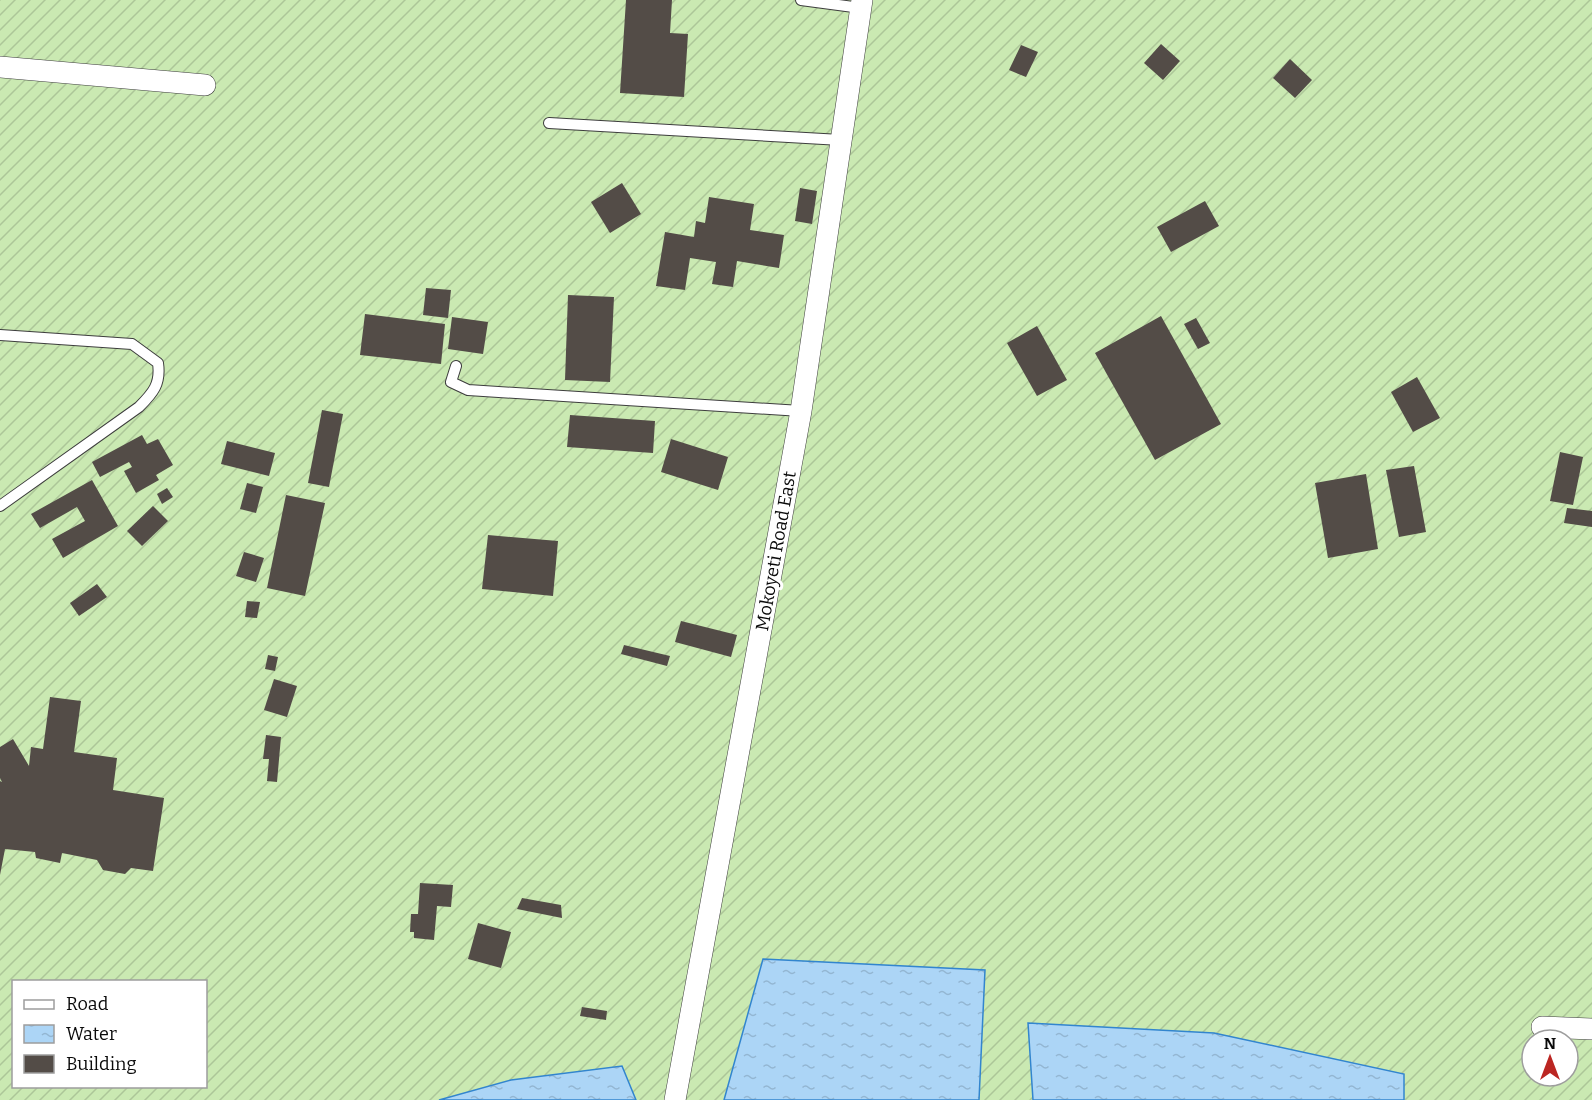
<svg xmlns="http://www.w3.org/2000/svg" width="1592" height="1100" viewBox="0 0 1592 1100" font-family="Bitter,serif">
	<style>
		.garden { fill: url(#garden-furrows); fill-rule: evenodd }
		.water { fill: url(#water-ripples); stroke: #3285ce; stroke-width: 1.5 }
		.building { fill: #534c47 }
		.lines { fill: none; stroke-linecap: round; stroke-linejoin: round }
		.service-casing { stroke: #3d3d3d; stroke-width: 12 }
		.minor-casing { stroke: #3d3d3d; stroke-width: 22 }
		.service { stroke: #fff; stroke-width: 10 }
		.minor { stroke: #fff; stroke-width: 21 }
		.labels { text-anchor: middle; dominant-baseline: central; stroke-width: 6; stroke-linejoin: round; paint-order: stroke }
		.street-label { font-size: 18px; fill: #0a0a0a; stroke: #fff }
	</style>
	<defs>
		<pattern id="garden-furrows" width="10" height="10" patternUnits="userSpaceOnUse" patternTransform="scale(1.5)"><rect width="10" height="10" fill="#cae9b2"/><path d="M-1 1l2-2M0 10L10 0M9 11l2-2" fill="none" stroke="#acc698"/></pattern>
		<pattern id="water-ripples" width="26" height="14" patternUnits="userSpaceOnUse" patternTransform="scale(1.5)"><rect width="26" height="14" fill="#acd5f6"/><path d="M2 4q2-2 4 0t4 0M15 11q2-2 4 0t4 0" fill="none" stroke="#93b6d2"/></pattern>
	</defs>
	<rect width="100%" height="100%" fill="#fffce8"/>
	<!-- garden -->
	<path class="garden" d="M0,0H1592V1100H0ZM14,982H206V1086H14ZM1532,1040H1568V1076H1532Z"/>
	<!-- water -->
	<g class="water">
		<polygon points="763,959 985,970 979,1100 724,1100"/>
		<polygon points="1028,1023 1214,1033 1404,1074 1404,1100 1033,1100"/>
		<polygon points="622,1066 636,1100 439,1100 511,1080"/>
	</g>
	<!-- building -->
	<g class="building">
		<polygon points="626,0 672,0 670,33 688,34 684,97 620,93"/>
		<polygon points="1161,44 1180,61 1163,80 1144,63"/>
		<polygon points="1021,45 1038,52 1026,77 1009,70"/>
		<polygon points="1290,59 1312,80 1295,98 1273,78"/>
		<polygon points="622,183 641,214 610,233 591,202"/>
		<polygon points="800,188 817,191 812,224 795,221"/>
		<polygon points="709,197 754,204 750,230 784,235 779,268 737,261 733,287 712,284 716,262 690,258 685,290 656,286 665,232 694,237 696,221 705,223"/>
		<polygon points="1205,201 1219,226 1171,252 1157,227"/>
		<polygon points="426,288 451,290 448,318 423,315"/>
		<polygon points="568,295 614,297 610,382 565,380"/>
		<polygon points="365,314 445,324 441,364 360,355"/>
		<polygon points="1161,316 1221,424 1155,460 1095,353"/>
		<polygon points="452,317 488,322 483,354 448,349"/>
		<polygon points="1196,318 1210,343 1198,349 1184,324"/>
		<polygon points="1037,326 1067,380 1037,396 1007,343"/>
		<polygon points="1417,377 1440,418 1413,432 1391,392"/>
		<polygon points="322,410 343,414 329,487 308,483"/>
		<polygon points="570,415 655,421 653,453 567,447"/>
		<polygon points="142,435 147,444 158,439 173,465 156,475 159,480 136,493 124,471 132,467 129,462 100,477 92,462"/>
		<polygon points="671,439 728,457 718,490 661,472"/>
		<polygon points="227,441 275,453 269,476 221,464"/>
		<polygon points="1560,452 1583,457 1573,505 1550,501"/>
		<polygon points="1414,466 1426,532 1399,537 1386,470"/>
		<polygon points="1366,474 1378,549 1328,558 1315,483"/>
		<polygon points="92,480 118,526 63,558 52,539 85,521 77,507 40,528 31,514"/>
		<polygon points="247,483 263,487 256,513 240,509"/>
		<polygon points="167,488 173,497 162,504 157,494"/>
		<polygon points="286,495 325,503 305,596 267,588"/>
		<polygon points="153,506 168,521 142,546 127,531"/>
		<polygon points="1567,508 1592,511 1592,527 1564,523"/>
		<polygon points="488,535 558,541 553,596 482,589"/>
		<polygon points="244,552 264,558 256,582 236,576"/>
		<polygon points="97,584 107,597 79,616 70,603"/>
		<polygon points="247,601 260,602 257,618 245,617"/>
		<polygon points="681,621 737,635 731,657 675,642"/>
		<polygon points="624,645 670,656 667,666 621,654"/>
		<polygon points="268,655 278,657 275,671 265,669"/>
		<polygon points="274,679 297,686 287,717 264,710"/>
		<polygon points="50,697 81,701 74,752 117,758 113,790 164,798 153,871 131,868 125,874 103,870 97,860 62,853 60,863 36,858 35,852 5,849 0,875 0,781 2,782 0,778 0,747 13,739 29,766 31,747 43,749"/>
		<polygon points="266,735 281,737 277,782 267,781 269,759 263,759"/>
		<polygon points="420,883 453,885 451,907 437,906 434,940 414,938 414,932 410,932 411,914 418,914"/>
		<polygon points="522,898 561,905 562,918 517,909"/>
		<polygon points="478,923 511,932 501,968 468,959"/>
		<polygon points="582,1007 607,1011 606,1020 580,1016"/>
	</g>
	<g class="lines">
		<defs>
			<g id="service">
				<polyline points="801,0 861,8"/>
				<polyline points="549,123 841,140"/>
				<path d="M0,335L132,344L158,363C161,384 153,393 139,407L0,506"/>
				<polyline points="456,366 451,382 468,390 801,411"/>
			</g>
			<g id="minor">
				<polyline points="0,67 205,85"/>
				<polyline points="1542,1027 1592,1029"/>
				<polyline points="675,1100 801,411 862,0"/>
			</g>
		</defs>
		<!-- service casing -->
		<use href="#service" class="service-casing"/>
		<!-- minor casing -->
		<use href="#minor" class="minor-casing"/>
		<!-- service -->
		<use href="#service" class="service"/>
		<!-- minor -->
		<use href="#minor" class="minor"/>
	</g>
	<g class="labels">
		<!-- street labels -->
		<g class="street-label">
			<text transform="translate(776 551) rotate(-80)">Mokoyeti Road East</text>
		</g>
	</g>
	<!-- legend -->
	<rect x="12" y="980" width="195" height="108" fill="#ffffff" stroke="#9d9d9d" stroke-width="1.5"/>
	<rect x="24" y="1000" width="30" height="9" fill="#ffffff" stroke="#9d9d9d" stroke-width="1.5"/>
	<text x="66" y="1010" font-size="18" fill="#0a0a0a">Road</text>
	<rect x="24" y="1025" width="30" height="18" fill="url(#water-ripples)" stroke="#9d9d9d" stroke-width="1.5"/>
	<text x="66" y="1040" font-size="18" fill="#0a0a0a">Water</text>
	<rect x="24" y="1055" width="30" height="18" fill="#534c47" stroke="#9d9d9d" stroke-width="1.5"/>
	<text x="66" y="1070" font-size="18" fill="#0a0a0a">Building</text>
	<!-- north arrow -->
	<g transform="translate(1550 1058)"><circle r="28" fill="#ffffff" stroke="#9d9d9d" stroke-width="1.5"/>
	<path d="M0-4.5L10 22L0 15L-10 22Z" fill="#bb2622"/>
	<text y="-9" font-size="16" font-weight="bold" text-anchor="middle" fill="#0a0a0a">N</text>
	</g>
</svg>
